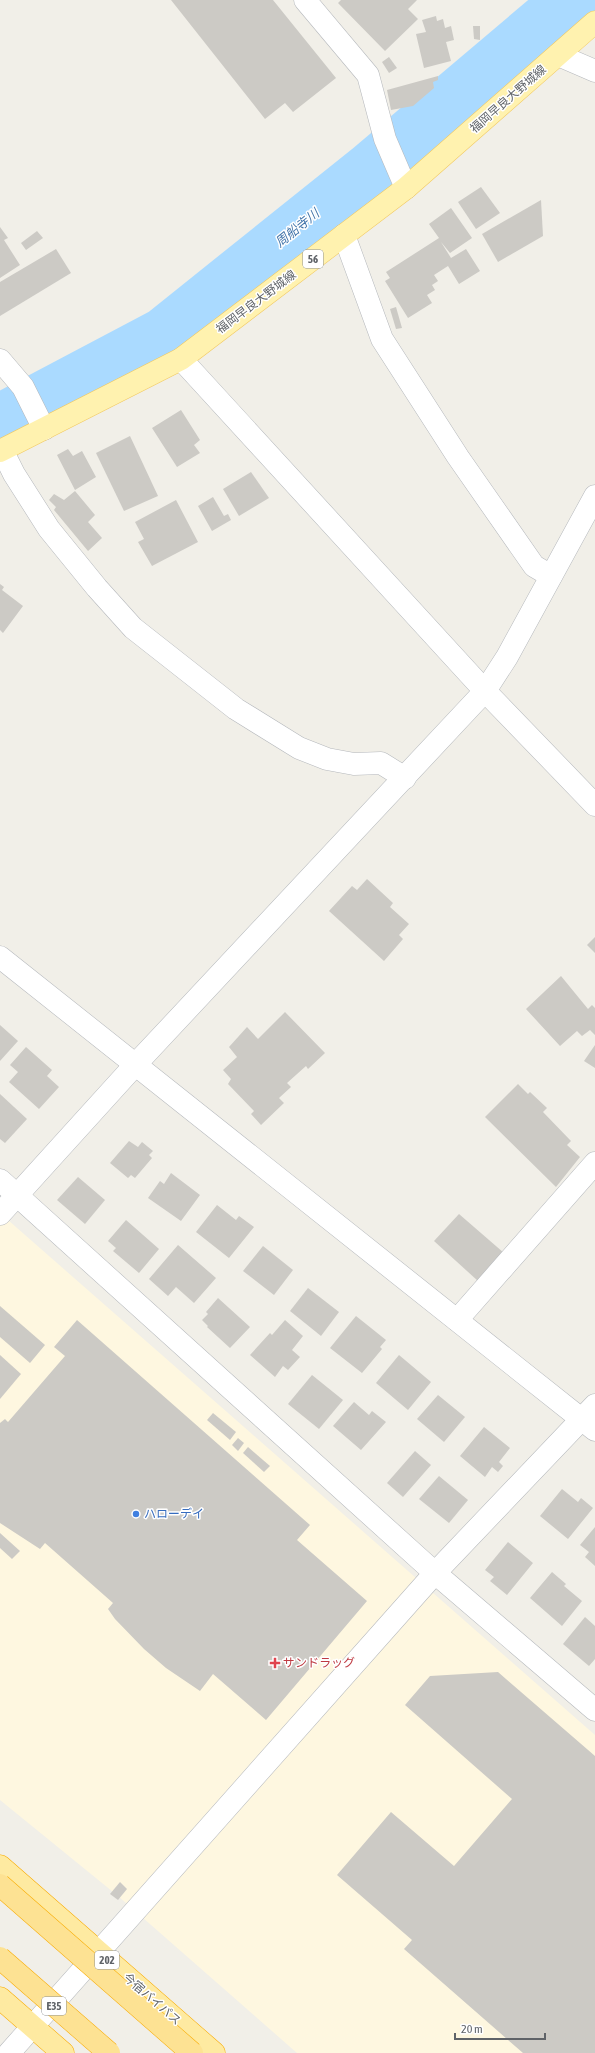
<svg xmlns="http://www.w3.org/2000/svg" width="595" height="2053" viewBox="0 0 595 2053" font-family="'Asap Condensed','Noto Sans JP',sans-serif">
	<style>
		.commercial { fill: #fef7e0 }
		.lines { fill: none; stroke-linecap: round; stroke-linejoin: round }
		.river { stroke: #aadaff; stroke-width: 54 }
		.building { fill: #cccac5 }
		.minor-casing { stroke: #b5b8bc; stroke-width: 23 }
		.primary-casing { stroke: #f2c960; stroke-width: 23 }
		.trunk-casing { stroke: #f9ab00; stroke-width: 23 }
		.minor { stroke: #fff; stroke-width: 22 }
		.primary { stroke: #fff2af; stroke-width: 22 }
		.trunk { stroke: #feeaa1; stroke-width: 22 }
		.motorway-bridge-casing { stroke: #f9ab00; stroke-width: 23; stroke-linecap: butt }
		.motorway-bridge { stroke: #fde293; stroke-width: 22 }
		.shop-dot { fill: #3f7fe0; stroke: #fff; stroke-width: 1.5 }
		.health-dot { fill: #e0444e; stroke: #fff; stroke-width: 1.5 }
		.labels { text-anchor: middle; dominant-baseline: central; stroke-width: 3; stroke-linejoin: round; paint-order: stroke }
		.shield { fill: #fff; stroke: #8f9295; stroke-width: 1 }
		.shield-label { font-size: 11px; font-weight: bold; fill: #5f6368 }
		.street-label { font-size: 12px; fill: #5f6368; stroke: #fff }
		.shop-label { font-size: 12px; fill: #366cbe; stroke: #fff; text-anchor: start }
		.health-label { font-size: 12px; fill: #be3a42; stroke: #fff; text-anchor: start }
		.water-label { font-size: 13px; font-style: italic; fill: #4174aa; stroke: #fff }
	</style>
	<rect width="100%" height="100%" fill="#f1efe8"/>
	<!-- commercial -->
	<polygon class="commercial" points="0,1213 595,1735 595,2053 297,2053 118,1896 0,1800"/>
	<g class="lines">
		<!-- river -->
		<polyline class="river" points="0,421 163,335 369,170 570,0"/>
	</g>
	<!-- building -->
	<g class="building">
		<polygon points="171,0 273,0 336,78 293,112 285,103 265,119"/>
		<polygon points="341,0 417,0 408,9 418,19 385,51 338,3"/>
		<polygon points="436,16 437,21 443,19 445,28 451,26 454,40 446,42 451,61 424,68 416,34 426,32 422,20"/>
		<polygon points="473,26 480,26 480,40 474,39"/>
		<polygon points="389,57 397,68 389,73 382,62"/>
		<polygon points="438,76 438,80 433,82 434,88 413,106 391,110 387,90"/>
		<polygon points="481,187 500,213 476,229 458,202"/>
		<polygon points="541,200 543,236 498,262 482,234"/>
		<polygon points="451,208 472,238 450,253 441,242 451,258 466,249 480,271 459,284 448,266 434,275 438,281 432,285 435,290 427,295 432,303 408,318 385,281 390,278 386,272 439,238 429,224"/>
		<polygon points="0,227 8,238 4,240 20,265 0,278"/>
		<polygon points="37,231 43,238 26,250 21,243"/>
		<polygon points="56,249 71,273 0,316 0,282"/>
		<polygon points="396,307 402,328 396,329 390,309"/>
		<polygon points="181,410 200,440 194,445 200,453 177,467 152,428"/>
		<polygon points="130,436 158,496 124,511 96,453"/>
		<polygon points="68,449 73,456 82,451 96,477 75,490 57,455"/>
		<polygon points="251,472 269,498 239,516 223,489"/>
		<polygon points="75,491 95,515 88,522 102,538 88,551 54,510 56,507 49,500 54,494 64,500"/>
		<polygon points="213,497 224,516 228,514 231,520 212,531 198,506"/>
		<polygon points="176,500 198,542 152,566 138,542 144,539 135,522"/>
		<polygon points="0,584 4,587 2,590 23,606 3,633 0,630"/>
		<polygon points="367,879 393,903 390,907 409,924 399,935 403,939 384,961 329,911 352,886 357,890"/>
		<polygon points="595,937 595,953 587,945"/>
		<polygon points="561,976 588,1009 592,1005 595,1008 595,1035 590,1030 582,1036 577,1031 560,1046 526,1009"/>
		<polygon points="285,1012 325,1053 308,1069 306,1066 287,1083 291,1087 279,1098 284,1103 261,1125 251,1114 254,1111 228,1084 231,1079 223,1070 237,1057 229,1047 247,1027 258,1039"/>
		<polygon points="0,1025 18,1041 0,1061"/>
		<polygon points="595,1045 595,1068 584,1061"/>
		<polygon points="26,1047 52,1070 47,1076 59,1087 39,1109 9,1082 18,1072 10,1065"/>
		<polygon points="518,1084 528,1094 530,1092 547,1108 543,1112 571,1141 567,1145 580,1157 556,1187 485,1117"/>
		<polygon points="0,1094 27,1119 5,1143 0,1139"/>
		<polygon points="129,1141 138,1147 142,1142 153,1151 149,1155 152,1158 135,1178 131,1175 128,1178 110,1163"/>
		<polygon points="171,1173 200,1195 181,1221 148,1198 160,1181 164,1184"/>
		<polygon points="78,1177 105,1200 85,1224 57,1200"/>
		<polygon points="217,1205 236,1220 239,1216 254,1227 229,1258 196,1232"/>
		<polygon points="459,1214 504,1253 478,1281 434,1241"/>
		<polygon points="126,1220 159,1249 139,1273 113,1251 116,1248 108,1241"/>
		<polygon points="178,1245 216,1278 194,1303 176,1287 168,1296 149,1279"/>
		<polygon points="263,1246 293,1270 274,1295 243,1271"/>
		<polygon points="308,1288 339,1312 321,1336 290,1311"/>
		<polygon points="218,1298 250,1327 230,1348 207,1327 208,1326 202,1320 208,1314 206,1312"/>
		<polygon points="0,1306 45,1345 30,1363 0,1337"/>
		<polygon points="356,1316 386,1340 380,1347 382,1349 362,1373 330,1348"/>
		<polygon points="77,1320 310,1525 297,1540 367,1601 266,1720 213,1674 200,1691 166,1668 144,1649 115,1619 108,1609 113,1603 45,1543 40,1549 0,1523 0,1423 5,1419 8,1422 65,1356 54,1347"/>
		<polygon points="285,1320 303,1336 292,1350 300,1357 288,1370 283,1366 275,1377 250,1355 270,1333 272,1335"/>
		<polygon points="0,1355 21,1374 0,1399"/>
		<polygon points="399,1355 431,1382 408,1410 376,1383"/>
		<polygon points="312,1375 343,1400 319,1429 288,1404"/>
		<polygon points="438,1395 465,1417 444,1442 417,1419"/>
		<polygon points="354,1402 369,1415 372,1411 386,1422 361,1450 333,1426"/>
		<polygon points="213,1413 236,1432 230,1440 207,1420"/>
		<polygon points="484,1427 510,1448 499,1462 503,1466 498,1472 492,1467 485,1477 460,1456"/>
		<polygon points="238,1438 244,1443 238,1451 232,1445"/>
		<polygon points="248,1447 270,1466 264,1472 243,1453"/>
		<polygon points="415,1451 431,1465 403,1497 387,1483"/>
		<polygon points="439,1476 468,1500 449,1523 419,1499"/>
		<polygon points="562,1489 578,1502 581,1498 593,1508 568,1539 540,1516"/>
		<polygon points="595,1527 595,1566 585,1557 589,1552 580,1545"/>
		<polygon points="0,1533 20,1551 12,1559 0,1548"/>
		<polygon points="508,1542 533,1563 507,1595 490,1581 494,1577 485,1570"/>
		<polygon points="552,1572 566,1584 564,1586 582,1601 562,1626 530,1598"/>
		<polygon points="585,1617 595,1626 595,1659 589,1666 563,1644"/>
		<polygon points="498,1672 595,1756 595,2053 523,2053 404,1949 412,1940 337,1875 391,1812 454,1866 512,1799 405,1705 430,1676"/>
		<polygon points="120,1882 127,1889 118,1900 110,1894"/>
	</g>
	<g class="lines">
		<defs>
			<g id="minor">
				<polyline points="305,0 368,75 385,139 406,188"/>
				<polyline points="558,55 595,71"/>
				<polyline points="344,235 382,339 458,457 534,566 551,576"/>
				<polyline points="181,359 485,691 595,805"/>
				<polyline points="0,360 23,387 44,429"/>
				<polyline points="2,450 14,474 49,529 97,588 133,628 236,709 299,748 327,759 354,764 381,763 405,778"/>
				<polyline points="0,957 595,1430"/>
				<polyline points="0,1180 435,1573 595,1710"/>
				<polyline points="0,1214 135,1065 485,691 507,657 595,496"/>
				<polyline points="457,1320 595,1163"/>
				<polyline points="9,2053 435,1573 595,1405"/>
			</g>
			<polyline id="primary" points="0,451 181,359 406,188 595,22"/>
			<g id="trunk">
				<polyline points="0,1866 214,2053"/>
				<polyline points="0,1998 63,2053"/>
			</g>
		</defs>
		<!-- minor casing -->
		<use href="#minor" class="minor-casing"/>
		<!-- primary casing -->
		<use href="#primary" class="primary-casing"/>
		<!-- trunk casing -->
		<use href="#trunk" class="trunk-casing"/>
		<!-- minor -->
		<use href="#minor" class="minor"/>
		<!-- primary -->
		<use href="#primary" class="primary"/>
		<!-- trunk -->
		<use href="#trunk" class="trunk"/>
		<defs>
			<g id="motorway-bridge">
				<polyline points="0,1885 192,2053"/>
				<polyline points="0,1958 109,2053"/>
			</g>
		</defs>
		<!-- motorway-bridge casing -->
		<use href="#motorway-bridge" class="motorway-bridge-casing"/>
		<!-- motorway-bridge -->
		<use href="#motorway-bridge" class="motorway-bridge"/>
	</g>
	<!-- markers -->
	<circle class="shop-dot" cx="136" cy="1514" r="4"/>
	<path class="health-dot" d="M273 1657h4v4h4v4h-4v4h-4v-4h-4v-4h4z"/>
	<g class="labels">
		<!-- shield labels -->
		<g class="shield">
			<rect x="303" y="250" width="20" height="18" rx="3"/>
			<rect x="95" y="1951" width="24" height="18" rx="3"/>
			<rect x="42" y="1997" width="24" height="18" rx="3"/>
		</g>
		<g class="shield-label">
			<text x="313" y="259">56</text>
			<text x="107" y="1960">202</text>
			<text x="54" y="2006">E35</text>
		</g>
		<!-- street labels -->
		<g class="street-label">
			<text transform="translate(508 99) rotate(-41)">福岡早良大野城線</text>
			<text transform="translate(256 302) rotate(-37)">福岡早良大野城線</text>
			<text transform="translate(152 1999) rotate(41)">今宿バイパス</text>
		</g>
		<!-- shop labels -->
		<g class="shop-label">
			<text x="144" y="1514">ハローデイ</text>
		</g>
		<!-- health labels -->
		<g class="health-label">
			<text x="283" y="1663">サンドラッグ</text>
		</g>
		<!-- water labels -->
		<g class="water-label">
			<text transform="translate(297 228) rotate(-39)">周船寺川</text>
		</g>
	</g>
	<!-- scale -->
	<path d="M455 2033v6h90v-6" fill="none" stroke="#5f6368" stroke-width="2"/>
	<text x="461" y="2033" font-size="12" fill="#5f6368" stroke="#ffffff" stroke-width="3" paint-order="stroke">20 m</text>
</svg>
